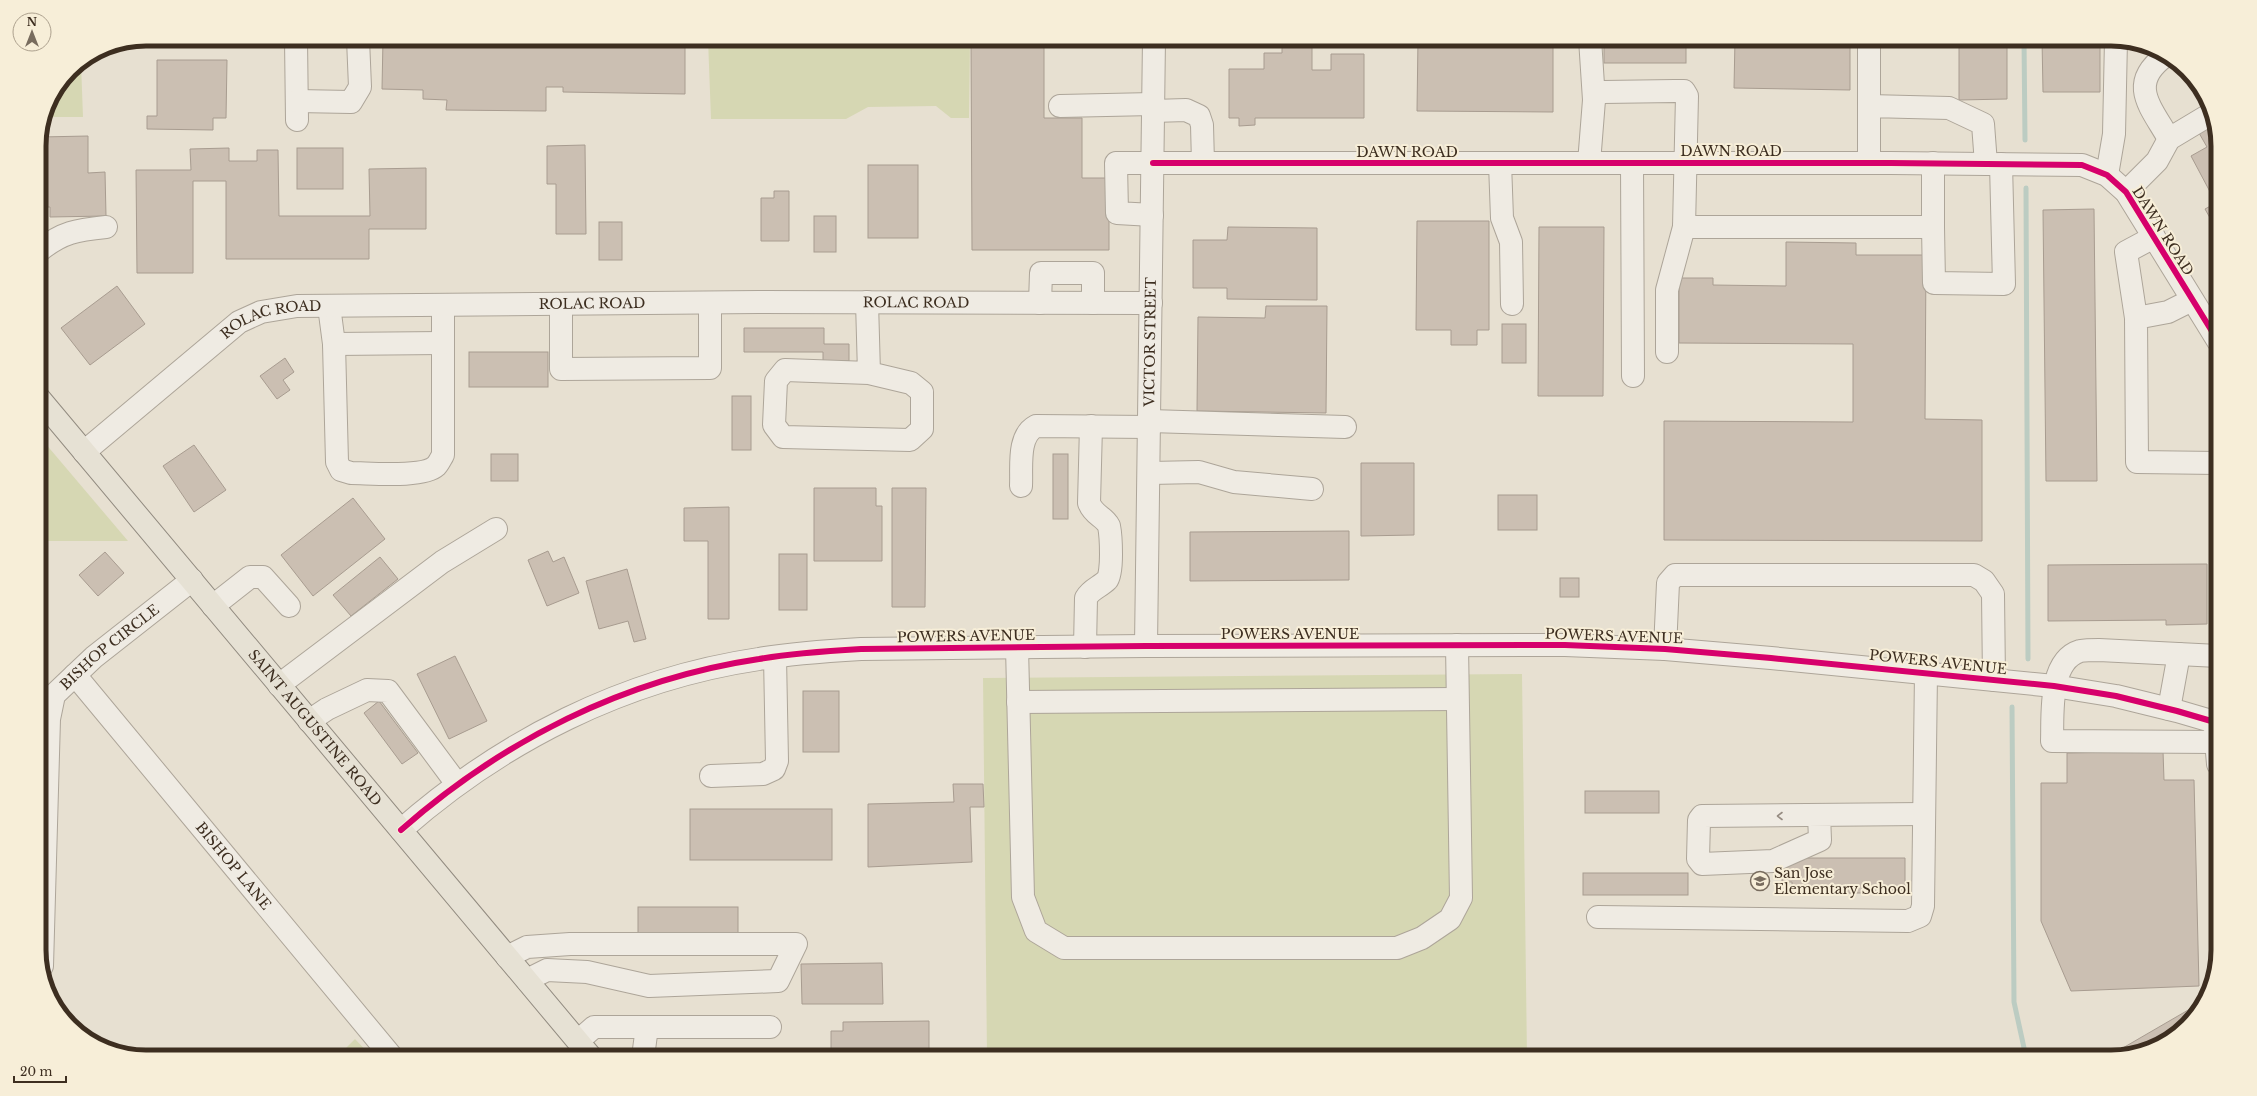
<svg xmlns="http://www.w3.org/2000/svg" width="2257" height="1096" viewBox="0 0 2257 1096" font-family="'Libre Baskerville',serif">
	<style>
		.green { fill: #d6d7b3 }
		.lines { fill: none; stroke-linecap: round; stroke-linejoin: round }
		.stream { stroke: #bcccc2; stroke-width: 5 }
		.building { fill: #cbbfb2; stroke: #a89c90 }
		.minor-casing { stroke: #ada599; stroke-width: 24 }
		.major-casing { stroke: #928b80; stroke-width: 24 }
		.minor { stroke: #efebe3; stroke-width: 22 }
		.major { stroke: #e6e1d4; stroke-width: 22 }
		.cycleway-casing { stroke: #f7eed8; stroke-width: 8 }
		.cycleway { stroke: #d6006c; stroke-width: 6 }
		.oneway { stroke: #968c82 }
		.labels { text-anchor: middle; dominant-baseline: central; stroke-width: 4; stroke-linejoin: round; paint-order: stroke }
		.street-label { font-size: 14px; fill: #3d2e20; stroke: #f7eed8 }
		.poi-label { font-size: 14px; fill: #3d2e20; stroke: #f7eed8; text-anchor: start }
		.rim { fill: none; stroke: #3d2e20; stroke-width: 5 }
	</style>
	<rect width="100%" height="100%" fill="#e7e0d1"/>
	<!-- green -->
	<g class="green">
		<polygon points="708,39 970,39 969,118 951,118 936,106 868,107 846,119 711,119"/>
		<path d="M81,63L83,117H45C49,97 64,75 81,63Z"/>
		<polygon points="39,436 128,541 39,541"/>
		<polygon points="1522,674 1527,1057 987,1057 983,678"/>
		<polygon points="355,1039 372,1057 337,1057"/>
	</g>
	<g class="lines">
		<!-- stream -->
		<g class="stream">
			<polyline points="2024,39 2025,140"/>
			<polyline points="2026,188 2028,659"/>
			<polyline points="2012,707 2014,1002 2026,1057"/>
		</g>
	</g>
	<!-- building -->
	<g class="building">
		<polygon points="383,39 613,39 613,43 685,44 685,94 563,92 563,87 546,87 546,111 446,110 447,100 423,99 423,90 382,89"/>
		<polygon points="971,39 1044,39 1044,118 1082,118 1082,178 1109,178 1109,250 972,250"/>
		<polygon points="1282,39 1312,39 1312,70 1331,70 1331,54 1364,54 1364,118 1255,118 1255,125 1239,126 1239,118 1229,118 1229,69 1264,69 1264,53 1282,53"/>
		<polygon points="1418,39 1553,39 1553,112 1417,111"/>
		<rect x="1604" y="39" width="82" height="24"/>
		<polygon points="1735,39 1850,39 1850,90 1734,88"/>
		<polygon points="1959,39 2007,39 2007,99 1959,100"/>
		<polygon points="2042,39 2100,39 2100,92 2043,92"/>
		<polygon points="157,60 227,60 226,118 213,118 213,130 147,129 147,116 157,116"/>
		<polygon points="2213,125 2218,140 2218,232 2205,209 2216,203 2191,156 2207,147 2199,133"/>
		<polygon points="88,136 88,173 105,172 106,216 50,217 50,207 39,207 40,137"/>
		<polygon points="585,145 586,234 556,234 556,184 547,184 547,146"/>
		<polygon points="229,148 229,161 257,161 257,150 278,150 279,216 370,216 369,169 426,168 426,229 369,229 369,259 226,259 226,181 193,181 193,273 137,273 136,170 191,170 190,149"/>
		<rect x="297" y="148" width="46" height="41"/>
		<rect x="868" y="165" width="50" height="73"/>
		<polygon points="774,191 789,191 789,241 761,241 761,198 774,198"/>
		<polygon points="2094,209 2097,481 2046,481 2043,210"/>
		<rect x="814" y="216" width="22" height="36"/>
		<polygon points="1417,221 1489,221 1489,330 1477,330 1477,345 1451,345 1451,330 1416,330"/>
		<rect x="599" y="222" width="23" height="38"/>
		<polygon points="1228,227 1317,228 1317,300 1227,299 1227,288 1193,288 1193,240 1227,240"/>
		<polygon points="1539,227 1604,227 1603,396 1538,396"/>
		<polygon points="1786,242 1856,243 1856,255 1926,255 1925,419 1982,420 1982,541 1664,540 1664,421 1853,422 1853,344 1679,343 1679,278 1713,278 1713,285 1786,286"/>
		<polygon points="117,286 145,324 90,365 61,328"/>
		<polygon points="1266,306 1327,306 1326,413 1197,411 1198,317 1265,318"/>
		<rect x="1502" y="324" width="24" height="39"/>
		<polygon points="744,328 824,328 824,344 849,344 849,361 823,361 823,352 744,352"/>
		<rect x="469" y="352" width="79" height="35"/>
		<polygon points="285,358 294,372 283,380 290,390 277,399 260,376"/>
		<rect x="732" y="396" width="19" height="54"/>
		<polygon points="194,445 226,490 194,512 163,466"/>
		<rect x="491" y="454" width="27" height="27"/>
		<rect x="1053" y="454" width="15" height="65"/>
		<polygon points="1361,463 1414,463 1414,535 1361,536"/>
		<polygon points="814,488 876,488 876,506 882,506 882,561 814,561"/>
		<polygon points="892,488 926,488 925,607 892,607"/>
		<rect x="1498" y="495" width="39" height="35"/>
		<polygon points="353,498 385,539 313,596 281,555"/>
		<polygon points="729,507 729,619 708,619 708,541 684,541 684,508"/>
		<polygon points="1349,531 1349,580 1190,581 1190,532"/>
		<polygon points="548,551 553,562 564,557 579,593 547,606 528,560"/>
		<polygon points="105,552 124,573 98,596 79,575"/>
		<rect x="779" y="554" width="28" height="56"/>
		<polygon points="380,557 398,579 351,616 333,595"/>
		<polygon points="2207,564 2207,624 2166,625 2166,620 2048,621 2048,565"/>
		<polygon points="627,569 646,639 634,642 628,621 599,629 586,581"/>
		<rect x="1560" y="578" width="19" height="19"/>
		<polygon points="455,656 487,721 449,739 417,674"/>
		<rect x="803" y="691" width="36" height="61"/>
		<polygon points="379,701 418,753 402,764 364,713"/>
		<polygon points="2163,751 2164,780 2194,780 2199,986 2071,991 2041,921 2041,783 2067,783 2067,753"/>
		<polygon points="953,784 983,784 984,807 970,807 972,862 868,867 868,804 954,802"/>
		<rect x="1585" y="791" width="74" height="22"/>
		<rect x="690" y="809" width="142" height="51"/>
		<polygon points="1782,858 1905,858 1905,893 1792,893 1792,882 1782,882"/>
		<rect x="1583" y="873" width="105" height="22"/>
		<rect x="638" y="907" width="100" height="30"/>
		<polygon points="882,963 883,1004 802,1004 801,964"/>
		<polygon points="2202,1002 2170,1039 2109,1056"/>
		<polygon points="929,1021 929,1057 831,1057 831,1031 843,1031 843,1022"/>
		<polygon points="758,1050 758,1057 655,1057 655,1051"/>
	</g>
	<g class="lines">
		<defs>
			<g id="minor">
				<polyline points="296,39 297,120"/>
				<polyline points="1590,39 1594,100"/>
				<polyline points="1869,39 1869,106"/>
				<path d="M2165,56C2127,84 2151,107 2169,139"/>
				<polyline points="297,101 351,102 360,87 358,39"/>
				<polyline points="1060,106 1153,104"/>
				<polyline points="1153,111 1186,110 1199,116 1202,125 1203,163"/>
				<polyline points="1500,163 1502,218 1511,242 1512,304"/>
				<polyline points="1589,163 1594,100 1597,94 1603,92 1675,91 1684,91 1687,96 1684,227 1933,227 1933,163"/>
				<polyline points="1632,163 1633,376"/>
				<polyline points="1869,163 1869,106 1949,108 1983,124 1986,164"/>
				<polyline points="2107,175 2114,134 2116,40"/>
				<polyline points="2126,192 2157,161 2169,139 2209,115"/>
				<polyline points="1152,215 1117,213 1116,163 1891,163 2082,165 2107,175 2126,192 2218,341"/>
				<polyline points="1933,227 1934,283 2004,284 2001,164"/>
				<path d="M39,251C62,232 77,230 106,227"/>
				<polyline points="2192,300 2168,312 2136,318 2137,462 2218,463"/>
				<polyline points="867,302 869,373 785,370 776,381 774,425 783,437 910,440 922,429 922,392 911,383 869,373"/>
				<polyline points="1040,303 1041,273 1093,273 1093,303"/>
				<polyline points="561,304 561,369 710,368 710,303"/>
				<path d="M329,306L334,344L337,462L341,470L351,473C370,473 423,478 436,466C439,463 441,458 443,455V305"/>
				<polyline points="2136,318 2126,252 2154,237"/>
				<polyline points="334,344 442,343"/>
				<polyline points="1667,352 1667,290 1684,227"/>
				<polyline points="1150,421 1345,427"/>
				<path id="s1" d="M84,452L239,322L261,312L297,306L758,302L1151,303"/>
				<polyline points="1150,473 1199,472 1234,482 1312,489"/>
				<path d="M1021,486C1022,467 1017,436 1036,426L1150,427"/>
				<polyline points="213,606 250,577 263,577 289,606"/>
				<path id="s2" d="M1146,646L1154,39"/>
				<polyline points="1017,647 1023,897 1036,931 1064,948 1397,948 1422,938 1450,919 1461,898 1457,645"/>
				<path d="M1085,647L1086,598C1091,589 1100,587 1107,580C1113,573 1111,536 1109,526C1104,516 1094,516 1089,503L1091,426"/>
				<polyline points="1665,649 1668,583 1675,575 1974,575 1984,581 1993,594 1994,680"/>
				<path id="s3" d="M75,675L392,1057"/>
				<polyline points="279,685 442,562 496,529"/>
				<polyline points="1018,702 1457,699"/>
				<polyline points="2169,709 2179,654"/>
				<polyline points="309,721 327,709 367,690 388,691 457,784"/>
				<polyline points="2215,728 2218,764"/>
				<path d="M2217,742L2052,741C2053,715 2048,661 2080,651C2086,650 2093,650 2099,650L2218,656"/>
				<polyline points="711,776 763,774 774,769 777,761 775,657"/>
				<polyline points="1819,815 1820,840 1773,861 1702,864 1698,859 1699,820 1702,816 1924,814"/>
				<path d="M401,830C502,741 624,679 759,659C793,653 827,651 861,649L1146,646L1565,645L1665,649L1771,658L2054,686L2116,696L2177,711L2218,723"/>
				<polyline points="1598,917 1908,921 1920,916 1923,906 1926,673"/>
				<polyline points="507,957 527,947 570,944 796,944 778,981 649,986 587,972 547,970 527,980"/>
				<path id="s4" d="M42,966L49,719L54,695L75,675L94,657L192,580"/>
				<polyline points="578,1041 594,1027 770,1027"/>
				<polyline points="643,1057 647,1027"/>
			</g>
			<g id="major">
				<path id="s5" d="M39,398L591,1057"/>
			</g>
		</defs>
		<!-- minor casing -->
		<use href="#minor" class="minor-casing"/>
		<!-- major casing -->
		<use href="#major" class="major-casing"/>
		<!-- minor -->
		<use href="#minor" class="minor"/>
		<!-- major -->
		<use href="#major" class="major"/>
		<defs>
			<g id="cycleway">
				<polyline points="1153,163 1891,163 2082,165 2107,175 2126,192 2218,341"/>
				<path d="M401,830C502,741 624,679 759,659C793,653 827,651 861,649L1146,646L1565,645L1665,649L1771,658L2054,686L2116,696L2177,711L2218,723"/>
			</g>
		</defs>
		<!-- cycleway casing -->
		<use href="#cycleway" class="cycleway-casing"/>
		<!-- cycleway -->
		<use href="#cycleway" class="cycleway"/>
	</g>
	<!-- one-way arrows -->
	<defs><path id="oneway-chevron" d="M-2-3.5L2.5 0L-2 3.5" fill="none" stroke-width="1.6" stroke-linecap="round" stroke-linejoin="round"/></defs>
	<use class="oneway" href="#oneway-chevron" transform="translate(1780 816) rotate(180)"/>
	<!-- icons -->
	<defs>
		<symbol id="school-ring" viewBox="-11 -11 22 22"><circle r="9.5" fill="#f7eed8" stroke="#786c5e" stroke-width="1.5"/><path d="M0-5L7-2L0 1L-7-2ZM-4 1L0 2.5L4 1V4Q0 6-4 4Z" fill="#786c5e"/></symbol>
	</defs>
	<g fill-rule="evenodd">
		<use href="#school-ring" x="1749" y="870" width="22" height="22"/>
	</g>
	<g class="labels">
		<!-- street labels -->
		<g class="street-label">
			<text x="1731" y="151">DAWN ROAD</text>
			<text x="1407" y="152">DAWN ROAD</text>
			<text transform="translate(2163 231) rotate(58)">DAWN ROAD</text>
			<text stroke="none"><textPath href="#s1" startOffset="882">ROLAC ROAD</textPath></text>
			<text stroke="none"><textPath href="#s1" startOffset="558">ROLAC ROAD</textPath></text>
			<text stroke="none"><textPath href="#s1" startOffset="234">ROLAC ROAD</textPath></text>
			<text stroke="none"><textPath href="#s2" startOffset="304">VICTOR STREET</textPath></text>
			<text x="1290" y="634">POWERS AVENUE</text>
			<text transform="translate(966 636) rotate(-1)">POWERS AVENUE</text>
			<text transform="translate(1614 636) rotate(2)">POWERS AVENUE</text>
			<text stroke="none"><textPath href="#s4" startOffset="345">BISHOP CIRCLE</textPath></text>
			<text transform="translate(1938 662) rotate(6)">POWERS AVENUE</text>
			<text stroke="none"><textPath href="#s5" startOffset="430">SAINT AUGUSTINE ROAD</textPath></text>
			<text stroke="none"><textPath href="#s3" startOffset="248">BISHOP LANE</textPath></text>
		</g>
		<!-- poi labels -->
		<g class="poi-label">
			<text x="1774" y="873">San Jose<tspan x="1774" dy="16">Elementary School</tspan></text>
		</g>
	</g>
	<!-- crop -->
	<path d="M0 0H2257V1096H0ZM146 46H2111A100 100 0 0 1 2211 146V950A100 100 0 0 1 2111 1050H146A100 100 0 0 1 46 950V146A100 100 0 0 1 146 46Z" fill="#f7eed8" fill-rule="evenodd"/>
	<path class="rim" d="M146 46H2111A100 100 0 0 1 2211 146V950A100 100 0 0 1 2111 1050H146A100 100 0 0 1 46 950V146A100 100 0 0 1 146 46Z"/>
	<!-- north arrow -->
	<g transform="translate(32 32)"><circle r="19" fill="#f7eed8" stroke="#ada18e"/>
	<path d="M0-3L7 15L0 10L-7 15Z" fill="#786c5e"/>
	<text y="-6" font-size="11" font-weight="bold" text-anchor="middle" fill="#3d2e20">N</text>
	</g>
	<!-- scale -->
	<path d="M14 1076v6h52v-6" fill="none" stroke="#3d2e20" stroke-width="2"/>
	<text x="20" y="1076" font-size="12" fill="#3d2e20" stroke="#f7eed8" stroke-width="3" paint-order="stroke">20 m</text>
</svg>
